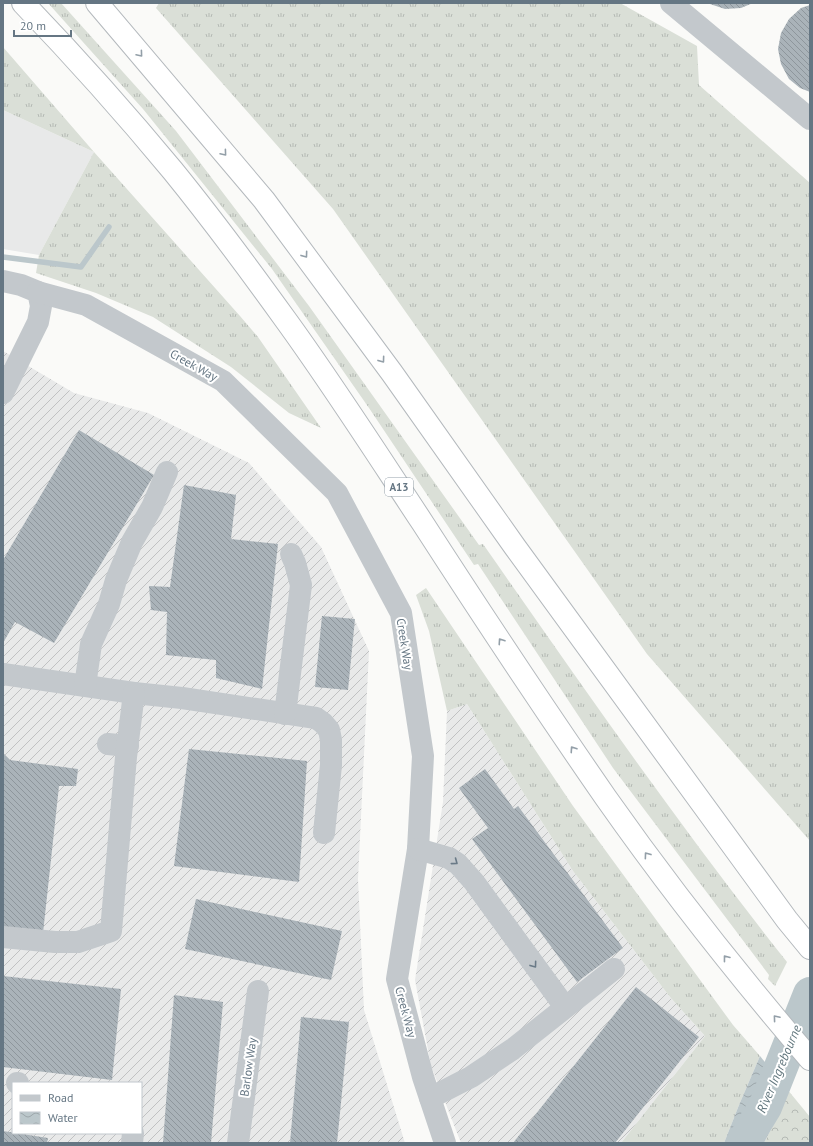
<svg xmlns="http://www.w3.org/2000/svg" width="813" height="1146" viewBox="0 0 813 1146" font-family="'PT Sans',sans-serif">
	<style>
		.built { fill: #e8e9e9 }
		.industrial { fill: url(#industrial-furrows); fill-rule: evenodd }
		.grass { fill: url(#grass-tufts) }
		.forest { fill: url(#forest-crowns) }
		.water { fill: url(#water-waves) }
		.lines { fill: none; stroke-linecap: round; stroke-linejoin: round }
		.stream { stroke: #bbc7cb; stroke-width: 5.5 }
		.river { stroke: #bbc7cb; stroke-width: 34 }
		.building { fill: url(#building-back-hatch) }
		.highway-casing { stroke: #b4b9bd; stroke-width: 24 }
		.minor { stroke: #c3c8cc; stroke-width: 22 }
		.highway { stroke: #fff; stroke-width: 22 }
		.oneway { stroke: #939fa8 }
		.oneway2 { stroke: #6a7a87 }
		.labels { text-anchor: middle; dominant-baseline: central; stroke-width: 4; stroke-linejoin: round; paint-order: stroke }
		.shield { fill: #fff; stroke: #939fa8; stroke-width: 1 }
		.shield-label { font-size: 11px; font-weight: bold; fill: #657683 }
		.street-label { font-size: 12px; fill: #657683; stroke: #fff }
		.water-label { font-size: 13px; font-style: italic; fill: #60757c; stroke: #fff }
	</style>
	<defs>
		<pattern id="industrial-furrows" width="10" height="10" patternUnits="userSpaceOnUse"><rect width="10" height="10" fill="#e8e9e9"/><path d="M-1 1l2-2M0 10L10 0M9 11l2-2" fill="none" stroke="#c0c1c2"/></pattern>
		<pattern id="grass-tufts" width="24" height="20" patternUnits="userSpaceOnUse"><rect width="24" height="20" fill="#dadfd7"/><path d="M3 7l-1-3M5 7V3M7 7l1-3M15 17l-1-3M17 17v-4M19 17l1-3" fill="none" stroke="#b4b9b4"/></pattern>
		<pattern id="forest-crowns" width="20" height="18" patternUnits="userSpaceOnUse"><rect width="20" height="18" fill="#dadfd7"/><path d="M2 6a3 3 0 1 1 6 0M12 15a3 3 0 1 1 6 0" fill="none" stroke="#b4b9b4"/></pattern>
		<pattern id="water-waves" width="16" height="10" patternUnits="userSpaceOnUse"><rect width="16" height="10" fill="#bbc7cb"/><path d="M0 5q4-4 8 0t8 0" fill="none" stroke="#9ca6aa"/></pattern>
		<pattern id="building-back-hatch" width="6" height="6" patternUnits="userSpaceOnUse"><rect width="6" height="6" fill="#aab3b9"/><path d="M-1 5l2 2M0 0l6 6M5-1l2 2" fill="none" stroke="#8e969c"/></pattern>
	</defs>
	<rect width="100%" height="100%" fill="#fafaf8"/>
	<!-- built -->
	<polygon class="built" points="3,110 94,152 39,255 3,249"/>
	<!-- industrial -->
	<g class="industrial">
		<path d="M3,351L74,393L148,413L249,463L321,547L369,651L358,879L364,1010L405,1143H3ZM13,1083H141V1133H13Z"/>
		<polygon points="467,704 573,871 670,997 705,1036 621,1143 461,1143 431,1066 415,980 443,802 447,711"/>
	</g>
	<!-- grass -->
	<g class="grass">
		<path d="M48,3H61L176,131L309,306L479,545L483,544C582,686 680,827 787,962L775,986L768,979L769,975L613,768L478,564L474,565L369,408L272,269L143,109Z"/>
		<polygon points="159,3 620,3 697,46 699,85 810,183 810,841 647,654 333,209 156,8"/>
		<polygon points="3,47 94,152 240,316 258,337 321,428 289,413 231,367 153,317 96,293 36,273 39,255 94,152 3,110"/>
		<polygon points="426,588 573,806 733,1025 760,1056 739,1105 724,1143 621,1143 705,1036 670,997 573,871 467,704 447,711 429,631 416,595"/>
	</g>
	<!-- forest -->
	<polygon class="forest" points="787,1089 810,1117 810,1143 764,1143 784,1102"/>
	<!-- water -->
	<polygon class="water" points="760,1056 787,1089 784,1102 764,1143 724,1143 739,1105"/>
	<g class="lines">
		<!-- stream -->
		<polyline class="stream" points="3,257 81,267 109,227"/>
		<!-- river -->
		<polyline class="river" points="743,1143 765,1107 810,994"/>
	</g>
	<!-- building -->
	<g class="building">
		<polygon points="707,3 753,3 741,8 725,9"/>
		<polygon points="810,5 810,92 800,88 789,79 781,64 778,49 781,33 789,19 801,8"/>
		<polygon points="79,430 154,475 54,643 15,622 3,643 3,560"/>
		<polygon points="184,485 236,495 231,539 278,544 262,689 216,678 216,660 166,655 167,612 151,610 149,586 170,587"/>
		<polygon points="322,616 355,619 348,690 315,687"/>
		<polygon points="189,749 307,761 299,882 174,866"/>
		<polygon points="3,753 10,760 78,769 76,786 59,786 43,933 3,928"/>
		<polygon points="485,769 514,809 518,806 623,948 577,982 472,839 488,828 459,788"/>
		<polygon points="196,899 342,931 331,980 185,949"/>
		<polygon points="3,976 121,989 112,1080 3,1067"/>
		<polygon points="636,987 699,1037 615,1143 513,1143"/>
		<polygon points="174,995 223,1002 211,1143 163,1143"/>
		<polygon points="301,1017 349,1022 337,1143 290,1143"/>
		<polygon points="3,1131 48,1138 47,1143 3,1143"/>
	</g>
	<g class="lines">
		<defs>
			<g id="highway">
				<path d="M23,3C75,57 125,113 173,171C212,219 249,269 285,319C333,385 377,454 422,522C482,615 543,707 606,798C670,889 738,975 810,1059"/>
				<polyline points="97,3 264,200 392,373 515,547 787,920 810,948"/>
			</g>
		</defs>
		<!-- highway casing -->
		<use href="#highway" class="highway-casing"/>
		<!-- minor -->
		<g class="minor">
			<polyline points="671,3 810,119"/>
			<polyline points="3,281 21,285 38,292 41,306 38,322 3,393"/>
			<polyline points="38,292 86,305 223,381 337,493 401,613 423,756 418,849 397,979 423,1077 445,1143"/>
			<polyline points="3,674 134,693 182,698 316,718 323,723 329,730 331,740 331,765 324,833"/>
			<polyline points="85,686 91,644 109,604 116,580 132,542 152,507 167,472"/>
			<polyline points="285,714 301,585 295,563 291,554"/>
			<polyline points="108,744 128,746"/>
			<polyline points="418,849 449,858 458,864 474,882 565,1007"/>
			<polyline points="3,937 55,942 78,942 111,931 126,757 134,693"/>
			<polyline points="17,1083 18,1083"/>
			<polyline points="430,1098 471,1077 513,1049 614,969"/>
			<polyline points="132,1143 133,1133"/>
			<polyline points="238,1143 258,991"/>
		</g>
		<!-- highway -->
		<use href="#highway" class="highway"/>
	</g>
	<!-- one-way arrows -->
	<defs><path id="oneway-chevron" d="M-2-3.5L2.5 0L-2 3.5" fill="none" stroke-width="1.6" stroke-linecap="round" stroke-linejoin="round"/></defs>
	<g class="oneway">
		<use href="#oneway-chevron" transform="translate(140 54) rotate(50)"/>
		<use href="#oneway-chevron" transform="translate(224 153) rotate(50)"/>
		<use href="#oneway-chevron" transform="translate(305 255) rotate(54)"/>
		<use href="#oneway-chevron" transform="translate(382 360) rotate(54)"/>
		<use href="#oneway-chevron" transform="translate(501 641) rotate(-124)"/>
		<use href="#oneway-chevron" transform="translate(573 749) rotate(-124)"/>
		<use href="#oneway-chevron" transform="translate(647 855) rotate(-126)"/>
		<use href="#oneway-chevron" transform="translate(726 958) rotate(-128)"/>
		<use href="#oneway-chevron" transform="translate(776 1018) rotate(-130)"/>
	</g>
	<g class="oneway2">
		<use href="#oneway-chevron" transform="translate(455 862) rotate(37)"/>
		<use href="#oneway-chevron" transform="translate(534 965) rotate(54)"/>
	</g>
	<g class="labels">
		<!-- shield labels -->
		<rect class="shield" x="385" y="478" width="28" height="18" rx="3"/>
		<g class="shield-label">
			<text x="399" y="487">A13</text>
		</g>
		<!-- street labels -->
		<g class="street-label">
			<text transform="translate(194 365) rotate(29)">Creek Way</text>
			<text transform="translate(405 644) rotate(81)">Creek Way</text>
			<text transform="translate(406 1012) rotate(75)">Creek Way</text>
			<text transform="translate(248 1067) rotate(-82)">Barlow Way</text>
		</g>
		<!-- water labels -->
		<g class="water-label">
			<text transform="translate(779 1069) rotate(-67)">River Ingrebourne</text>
		</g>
	</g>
	<!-- border -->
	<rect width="813" height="1146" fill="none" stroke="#657683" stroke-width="8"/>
	<!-- legend -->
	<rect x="12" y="1082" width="130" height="52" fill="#ffffff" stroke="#c1c8cd"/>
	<rect x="20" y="1095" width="20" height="6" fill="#c3c8cc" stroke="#c1c8cd"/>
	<text x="48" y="1102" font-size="12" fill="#657683">Road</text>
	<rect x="20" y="1112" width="20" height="12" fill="url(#water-waves)" stroke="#c1c8cd"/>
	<text x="48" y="1122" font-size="12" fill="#657683">Water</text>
	<!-- scale -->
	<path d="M14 30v6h57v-6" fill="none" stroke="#657683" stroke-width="2"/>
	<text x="20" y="30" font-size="12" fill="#657683" stroke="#ffffff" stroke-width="3" paint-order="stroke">20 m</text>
</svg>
